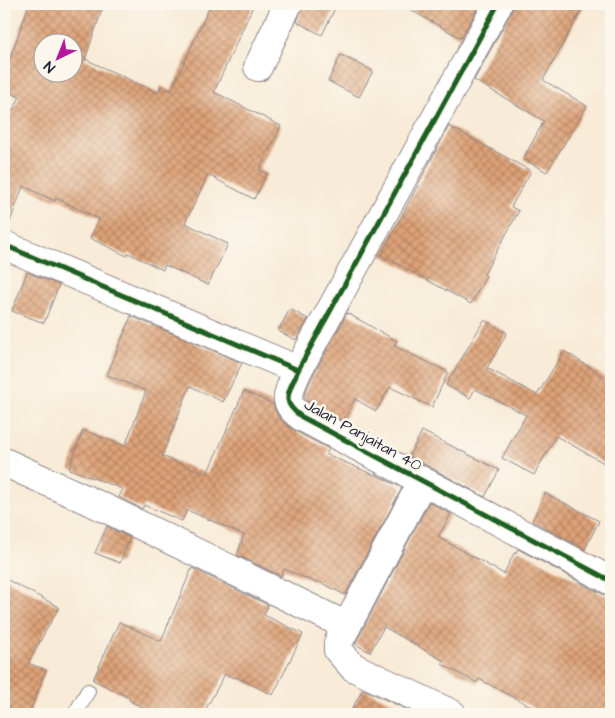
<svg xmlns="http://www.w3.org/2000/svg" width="615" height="718" viewBox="0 0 615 718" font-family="'Architects Daughter',sans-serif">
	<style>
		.building { fill: url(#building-cross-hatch); fill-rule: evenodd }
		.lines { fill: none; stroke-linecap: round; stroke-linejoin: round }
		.service-casing { stroke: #8d8689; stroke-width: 16 }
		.minor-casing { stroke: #8d8689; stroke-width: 30 }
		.service { stroke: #fff; stroke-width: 14 }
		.minor { stroke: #fff; stroke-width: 28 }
		.cycleway-casing { stroke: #fbf7ec; stroke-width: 8 }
		.cycleway { stroke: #1b5e20; stroke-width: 5 }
		.labels { text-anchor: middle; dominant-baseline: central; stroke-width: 5; stroke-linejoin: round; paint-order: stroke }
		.street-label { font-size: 16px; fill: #22223b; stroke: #fbf7ec }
	</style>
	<defs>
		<pattern id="building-cross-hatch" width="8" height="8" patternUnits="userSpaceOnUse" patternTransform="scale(1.25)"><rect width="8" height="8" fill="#dea378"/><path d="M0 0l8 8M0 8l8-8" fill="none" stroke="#b48464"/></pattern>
	</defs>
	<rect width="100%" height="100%" fill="#fbf7ec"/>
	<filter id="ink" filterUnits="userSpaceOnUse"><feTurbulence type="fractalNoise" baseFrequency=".02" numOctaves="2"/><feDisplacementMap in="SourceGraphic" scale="10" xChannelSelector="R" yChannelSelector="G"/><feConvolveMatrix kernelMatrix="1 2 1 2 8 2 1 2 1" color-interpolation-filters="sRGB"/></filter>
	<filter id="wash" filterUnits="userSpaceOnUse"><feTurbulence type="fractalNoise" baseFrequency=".0096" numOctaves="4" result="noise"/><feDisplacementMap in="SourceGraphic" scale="20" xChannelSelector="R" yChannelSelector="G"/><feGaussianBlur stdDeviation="1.12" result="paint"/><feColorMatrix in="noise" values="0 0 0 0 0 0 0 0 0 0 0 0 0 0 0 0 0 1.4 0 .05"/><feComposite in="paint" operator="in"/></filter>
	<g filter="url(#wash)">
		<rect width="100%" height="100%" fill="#f8ebd7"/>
		<g id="blocks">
			<!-- building -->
			<g class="building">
				<path d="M29,4H104L85,59L158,93L161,86L171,91L211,4H254L214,92L281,126L259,170L267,174L254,199L208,175L185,223L228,244L208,285L165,265L163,270L128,253L127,256L90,238L99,219L56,198L55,201L23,186L7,230H4V126L20,97L4,90V58L9,61ZM42,42H72V72H42Z"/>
				<polygon points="303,4 337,4 322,35 297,22"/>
				<polygon points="400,4 480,4 461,38"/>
				<polygon points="514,4 585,4 543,80 587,106 547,172 523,159 544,121 474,80 512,11"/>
				<polygon points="341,55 373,71 359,97 328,81"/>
				<polygon points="449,126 531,171 511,207 519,211 484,274 486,276 471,304 381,255"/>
				<polygon points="27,272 59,285 44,323 12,311"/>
				<polygon points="290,309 308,319 296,340 278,331"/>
				<polygon points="347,313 397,341 394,346 448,372 432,407 390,387 376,411 355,399 343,421 306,400 304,395 312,377"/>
				<polygon points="131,316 242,363 223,402 190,386 162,456 207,474 244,391 273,404 278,416 285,424 295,431 329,449 326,454 374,475 375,474 402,488 345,595 318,581 317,583 284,569 281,576 237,555 244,535 187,510 182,521 144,505 142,509 119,497 123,489 69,469 83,430 125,446 146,391 107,375"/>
				<polygon points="484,320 507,333 487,368 537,395 564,351 611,381 611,467 556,436 534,475 502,458 526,415 475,389 470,398 446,385"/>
				<polygon points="422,431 499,470 485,497 409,456"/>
				<polygon points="545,493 599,521 585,549 532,521"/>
				<polygon points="429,502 451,514 438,537 504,574 514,553 515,554 518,549 604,595 611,597 611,714 545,714 479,679 477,683 442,664 444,661 384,627 370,652 355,644"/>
				<polygon points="107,526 130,538 120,563 95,553"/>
				<polygon points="192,568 268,605 264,615 303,634 273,695 236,677 235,678 225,674 203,714 153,714 129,700 130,698 93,680 119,622 161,641"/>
				<polygon points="4,578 59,607 28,663 46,670 29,714 4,714"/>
				<polygon points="363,689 416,714 349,714"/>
			</g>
		</g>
	</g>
	<g filter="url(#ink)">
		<use href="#blocks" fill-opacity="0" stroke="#8d8689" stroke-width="1"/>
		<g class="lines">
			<defs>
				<polyline id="service" points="75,714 88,691"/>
				<g id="minor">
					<polyline points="258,67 288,4"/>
					<path d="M4,245L298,370C289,393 279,401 302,417L611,581"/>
					<polyline points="298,370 498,4"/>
					<polyline points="4,462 109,510 347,626"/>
					<polyline points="422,482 338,643 338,650 353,667 452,714"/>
				</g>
			</defs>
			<!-- service casing -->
			<use href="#service" class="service-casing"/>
			<!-- minor casing -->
			<use href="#minor" class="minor-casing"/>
			<!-- service -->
			<use href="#service" class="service"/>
			<!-- minor -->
			<use href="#minor" class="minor"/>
			<defs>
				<g id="cycleway">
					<path d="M4,245L298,370C289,393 279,401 302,417L611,581"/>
					<polyline points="298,370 498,4"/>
				</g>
			</defs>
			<!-- cycleway casing -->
			<use href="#cycleway" class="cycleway-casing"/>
			<!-- cycleway -->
			<use href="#cycleway" class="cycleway"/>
		</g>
	</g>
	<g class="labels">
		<!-- street labels -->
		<g class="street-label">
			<text transform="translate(363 435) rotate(29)">Jalan Panjaitan 40</text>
		</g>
	</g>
	<!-- margin -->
	<rect width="615" height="718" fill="none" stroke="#fbf7ec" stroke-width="20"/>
	<!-- north arrow -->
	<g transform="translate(58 58) rotate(223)"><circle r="24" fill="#fbf7ec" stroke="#a4a2a5"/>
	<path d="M0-4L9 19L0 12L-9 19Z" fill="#b5179e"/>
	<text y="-8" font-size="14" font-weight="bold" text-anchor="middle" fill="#22223b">N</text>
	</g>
</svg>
